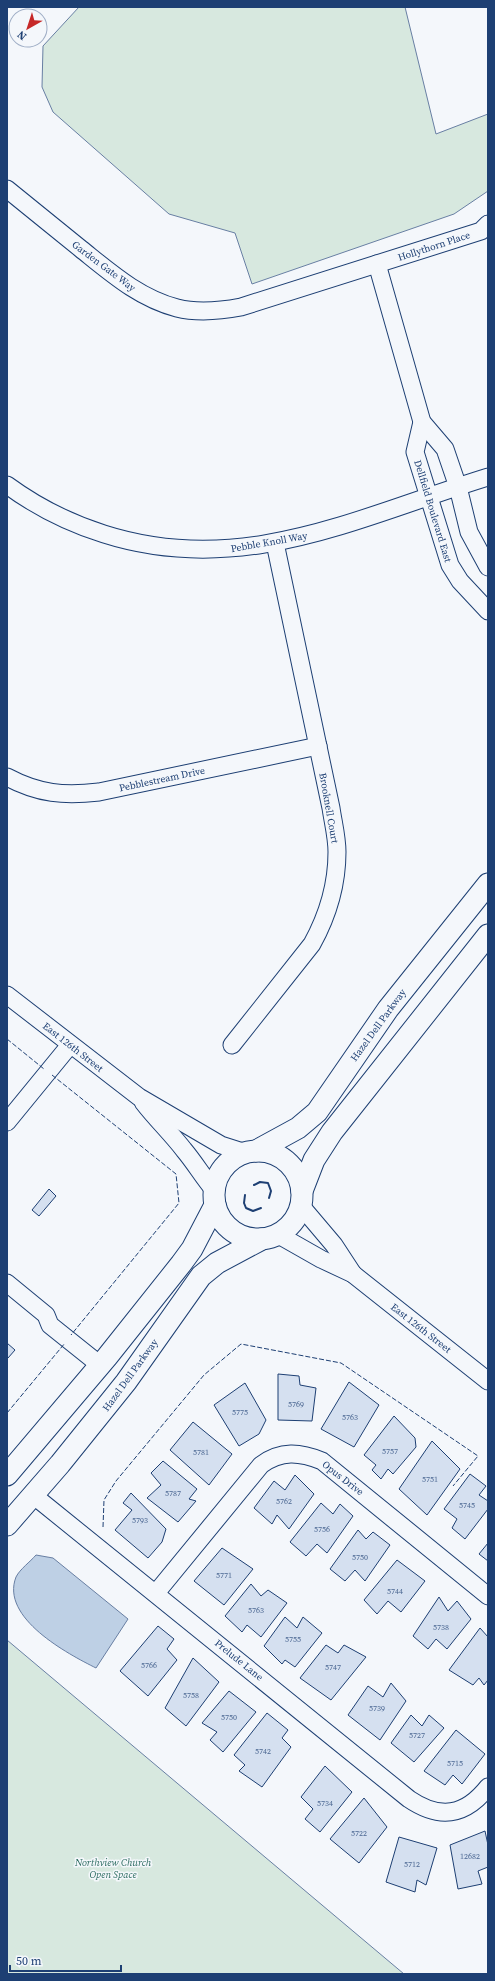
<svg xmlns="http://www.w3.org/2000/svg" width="495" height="1981" viewBox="0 0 495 1981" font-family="'Source Serif 4',serif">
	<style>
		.green { fill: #d7e8df; stroke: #687fa3 }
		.water { fill: #bed0e5; stroke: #687fa3 }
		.building { fill: #d5e0f0; stroke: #1d3f73 }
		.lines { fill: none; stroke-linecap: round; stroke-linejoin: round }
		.minor-casing { stroke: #1d3f73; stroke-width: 19 }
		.major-casing { stroke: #1d3f73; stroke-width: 23 }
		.minor { stroke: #f4f7fb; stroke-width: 17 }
		.major { stroke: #f4f7fb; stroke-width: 21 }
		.fence { stroke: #1d3f73; stroke-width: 1; stroke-dasharray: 5 2; stroke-linecap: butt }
		.wall { stroke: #1d3f73; stroke-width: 2 }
		.labels { text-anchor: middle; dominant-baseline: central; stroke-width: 3; stroke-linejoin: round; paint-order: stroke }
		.number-label { font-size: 8px; fill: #4b6792 }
		.street-label { font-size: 10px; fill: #1d3f73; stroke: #f4f7fb }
		.park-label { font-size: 10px; font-style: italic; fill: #2c6c60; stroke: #f4f7fb }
	</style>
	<rect width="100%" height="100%" fill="#f4f7fb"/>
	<!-- green -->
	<g class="green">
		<polygon points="79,7 405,7 436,134 488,114 488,191 454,214 252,284 235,233 169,214 53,112 42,87 43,46"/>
		<polygon points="7,1640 404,1974 7,1974"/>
	</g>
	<!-- water -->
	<path class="water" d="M36,1555L53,1558L128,1619L96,1668C68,1654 0,1618 16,1577C20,1569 30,1562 36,1555Z"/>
	<!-- building -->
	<g class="building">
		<polygon points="49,1189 56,1196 39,1216 32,1210"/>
		<polygon points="7,1343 15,1350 8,1358 7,1357"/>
		<polygon points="278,1374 299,1376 300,1385 316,1388 312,1421 278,1420"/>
		<polygon points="349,1382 379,1405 354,1447 321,1429"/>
		<polygon points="245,1383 266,1420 259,1434 239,1446 214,1405"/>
		<polygon points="394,1416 415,1438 416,1447 393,1474 388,1469 381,1479 372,1470 376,1465 364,1455"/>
		<polygon points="193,1422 232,1454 209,1485 170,1450"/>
		<polygon points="432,1441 460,1469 427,1515 399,1489"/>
		<polygon points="163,1461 197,1489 189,1499 196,1501 178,1522 147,1498 161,1485 151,1473"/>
		<polygon points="470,1474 486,1486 479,1495 488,1501 488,1509 465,1539 452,1528 457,1519 444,1509"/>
		<polygon points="295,1475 314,1494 289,1529 277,1515 272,1524 254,1508 274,1481 285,1490"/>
		<polygon points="131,1493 166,1529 162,1542 148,1558 115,1530 132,1510 123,1503"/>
		<polygon points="321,1503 333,1514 340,1504 353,1516 327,1553 317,1544 306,1556 290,1542"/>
		<polygon points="358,1530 366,1539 373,1532 390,1545 365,1581 355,1570 345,1581 330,1569"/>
		<polygon points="488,1543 488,1561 479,1554"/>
		<polygon points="222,1548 253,1569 224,1605 194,1581"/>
		<polygon points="397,1560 425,1581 401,1612 388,1601 377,1614 364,1600"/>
		<polygon points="251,1584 261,1596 268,1590 287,1603 261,1637 247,1625 242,1632 225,1616"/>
		<polygon points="439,1597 448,1611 457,1601 471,1619 447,1649 436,1639 428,1649 413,1636"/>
		<polygon points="285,1617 297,1628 303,1617 322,1633 295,1667 285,1660 282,1664 264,1646"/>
		<polygon points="158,1626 174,1639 167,1649 177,1660 148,1696 120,1671"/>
		<polygon points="480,1628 488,1637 488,1680 484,1685 479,1678 473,1685 449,1670"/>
		<polygon points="326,1645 338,1653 344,1645 366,1657 331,1700 300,1678"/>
		<polygon points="193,1658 219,1682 186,1726 165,1708"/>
		<polygon points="391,1683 406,1701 380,1740 348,1715 368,1686 383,1697"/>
		<polygon points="229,1691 256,1712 223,1752 210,1740 217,1732 202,1723"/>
		<polygon points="267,1713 288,1730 282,1738 291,1747 262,1787 239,1771 245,1765 234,1755"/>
		<polygon points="411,1715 422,1726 429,1715 444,1728 414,1762 391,1743"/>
		<polygon points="456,1730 485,1754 462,1784 453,1775 445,1785 424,1771"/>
		<polygon points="325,1766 352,1792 320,1832 305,1819 313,1809 301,1797"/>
		<polygon points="364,1798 387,1827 359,1863 330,1839"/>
		<polygon points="485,1831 488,1845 488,1870 488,1867 478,1871 482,1884 458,1889 450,1845"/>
		<polygon points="399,1837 437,1848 426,1885 417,1880 415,1892 386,1882"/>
	</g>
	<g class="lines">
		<defs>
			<g id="minor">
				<path d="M7,189C32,209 56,229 81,249C111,273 139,298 177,308C197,313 220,311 241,307L481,231L488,224"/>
				<polyline points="377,264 422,422 445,449 458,487 469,532 488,567"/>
				<polyline points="422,422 415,452 450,565 460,581 488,611"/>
				<path d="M7,485C37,507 69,523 104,534C242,578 358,517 488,477"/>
				<path d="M7,777C39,794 64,796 99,792L318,746"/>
				<polyline points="7,995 139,1097 221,1145 246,1153"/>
				<path d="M232,1045L312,944C328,915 337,885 337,852C337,837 333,822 331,808L275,543"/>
				<path d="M143,1102C156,1119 171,1133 184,1150C195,1163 203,1177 214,1190"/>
				<polyline points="7,1122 70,1045"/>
				<polyline points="301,1206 334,1245 353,1274"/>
				<polyline points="277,1234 321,1259 353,1274 488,1381"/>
				<polyline points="7,1283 46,1315 50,1325 100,1365"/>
				<path d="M33,1495L409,1799C440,1820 465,1816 488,1787"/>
				<path d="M156,1593L261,1465C281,1450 300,1452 322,1461L488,1596"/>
			</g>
			<g id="major">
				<polyline points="256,1151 298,1128 317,1112 388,1009 488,884"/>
				<circle cx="258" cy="1195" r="44"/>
				<polyline points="302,1191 314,1160 332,1132 488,935"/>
				<polyline points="7,1475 107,1357 181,1264 192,1249 215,1205"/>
				<polyline points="7,1525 60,1464 126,1382 201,1276 217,1263 262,1239"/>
			</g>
		</defs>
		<!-- minor casing -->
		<use href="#minor" class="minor-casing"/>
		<!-- major casing -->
		<use href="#major" class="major-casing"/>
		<!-- minor -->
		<use href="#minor" class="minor"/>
		<!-- major -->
		<use href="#major" class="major"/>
		<!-- fence -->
		<g class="fence">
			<polyline points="7,1039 44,1069"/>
			<polyline points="52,1075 176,1174 179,1203 71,1335"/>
			<polyline points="7,1413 65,1343"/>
			<polyline points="103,1527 104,1500 116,1481 204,1375 241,1344 341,1363 478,1456 453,1486"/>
		</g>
		<!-- wall -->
		<g class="wall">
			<polyline points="254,1185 260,1182 268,1183 271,1191 269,1198"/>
			<polyline points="245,1195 244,1203 246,1208 253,1211 261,1208"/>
		</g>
	</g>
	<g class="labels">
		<!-- number labels -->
		<g class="number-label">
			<text x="296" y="1404">5769</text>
			<text x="240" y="1412">5775</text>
			<text x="350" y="1417">5763</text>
			<text x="390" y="1451">5757</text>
			<text x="201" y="1452">5781</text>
			<text x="430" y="1479">5751</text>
			<text x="173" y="1493">5787</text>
			<text x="284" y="1501">5762</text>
			<text x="467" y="1505">5745</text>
			<text x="140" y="1520">5793</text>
			<text x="322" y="1529">5756</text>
			<text x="360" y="1557">5750</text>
			<text x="224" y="1575">5771</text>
			<text x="395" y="1591">5744</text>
			<text x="256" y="1610">5763</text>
			<text x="441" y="1627">5738</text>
			<text x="293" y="1639">5755</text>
			<text x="149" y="1665">5766</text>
			<text x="333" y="1667">5747</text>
			<text x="191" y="1695">5758</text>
			<text x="377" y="1708">5739</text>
			<text x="229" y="1717">5750</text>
			<text x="417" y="1735">5727</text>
			<text x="263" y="1751">5742</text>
			<text x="455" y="1763">5715</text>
			<text x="325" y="1803">5734</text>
			<text x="359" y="1833">5722</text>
			<text x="470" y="1856">12682</text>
			<text x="412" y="1864">5712</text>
		</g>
		<!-- street labels -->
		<g class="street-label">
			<text transform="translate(434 246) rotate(-18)">Hollythorn Place</text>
			<text transform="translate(104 266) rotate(37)">Garden Gate Way</text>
			<text transform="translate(433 511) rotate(73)">Dellfield Boulevard East</text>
			<text transform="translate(269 542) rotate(-10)">Pebble Knoll Way</text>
			<text transform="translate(162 779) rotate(-12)">Pebblestream Drive</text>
			<text transform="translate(329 808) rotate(80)">Brooknell Court</text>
			<text transform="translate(378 1025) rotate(-54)">Hazel Dell Parkway</text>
			<text transform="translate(73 1047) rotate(38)">East 126th Street</text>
			<text transform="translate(421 1328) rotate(38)">East 126th Street</text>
			<text transform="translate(130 1375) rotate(-54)">Hazel Dell Parkway</text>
			<text transform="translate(343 1478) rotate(38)">Opus Drive</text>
			<text transform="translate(239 1660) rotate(39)">Prelude Lane</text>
		</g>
		<!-- park labels -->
		<g class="park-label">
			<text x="113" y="1862">Northview Church<tspan x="113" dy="12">Open Space</tspan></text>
		</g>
	</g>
	<!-- border -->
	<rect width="495" height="1981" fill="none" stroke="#1d3f73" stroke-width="16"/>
	<!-- north arrow -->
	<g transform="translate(28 28) rotate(219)"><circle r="19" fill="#f4f7fb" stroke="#9eadc5"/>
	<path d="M0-3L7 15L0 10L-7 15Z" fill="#c62828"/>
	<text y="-6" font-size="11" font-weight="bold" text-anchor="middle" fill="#1d3f73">N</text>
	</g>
	<!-- scale -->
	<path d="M10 1965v6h111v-6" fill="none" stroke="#1d3f73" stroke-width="2"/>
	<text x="16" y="1965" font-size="12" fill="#1d3f73" stroke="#f4f7fb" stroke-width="3" paint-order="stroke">50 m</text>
</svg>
